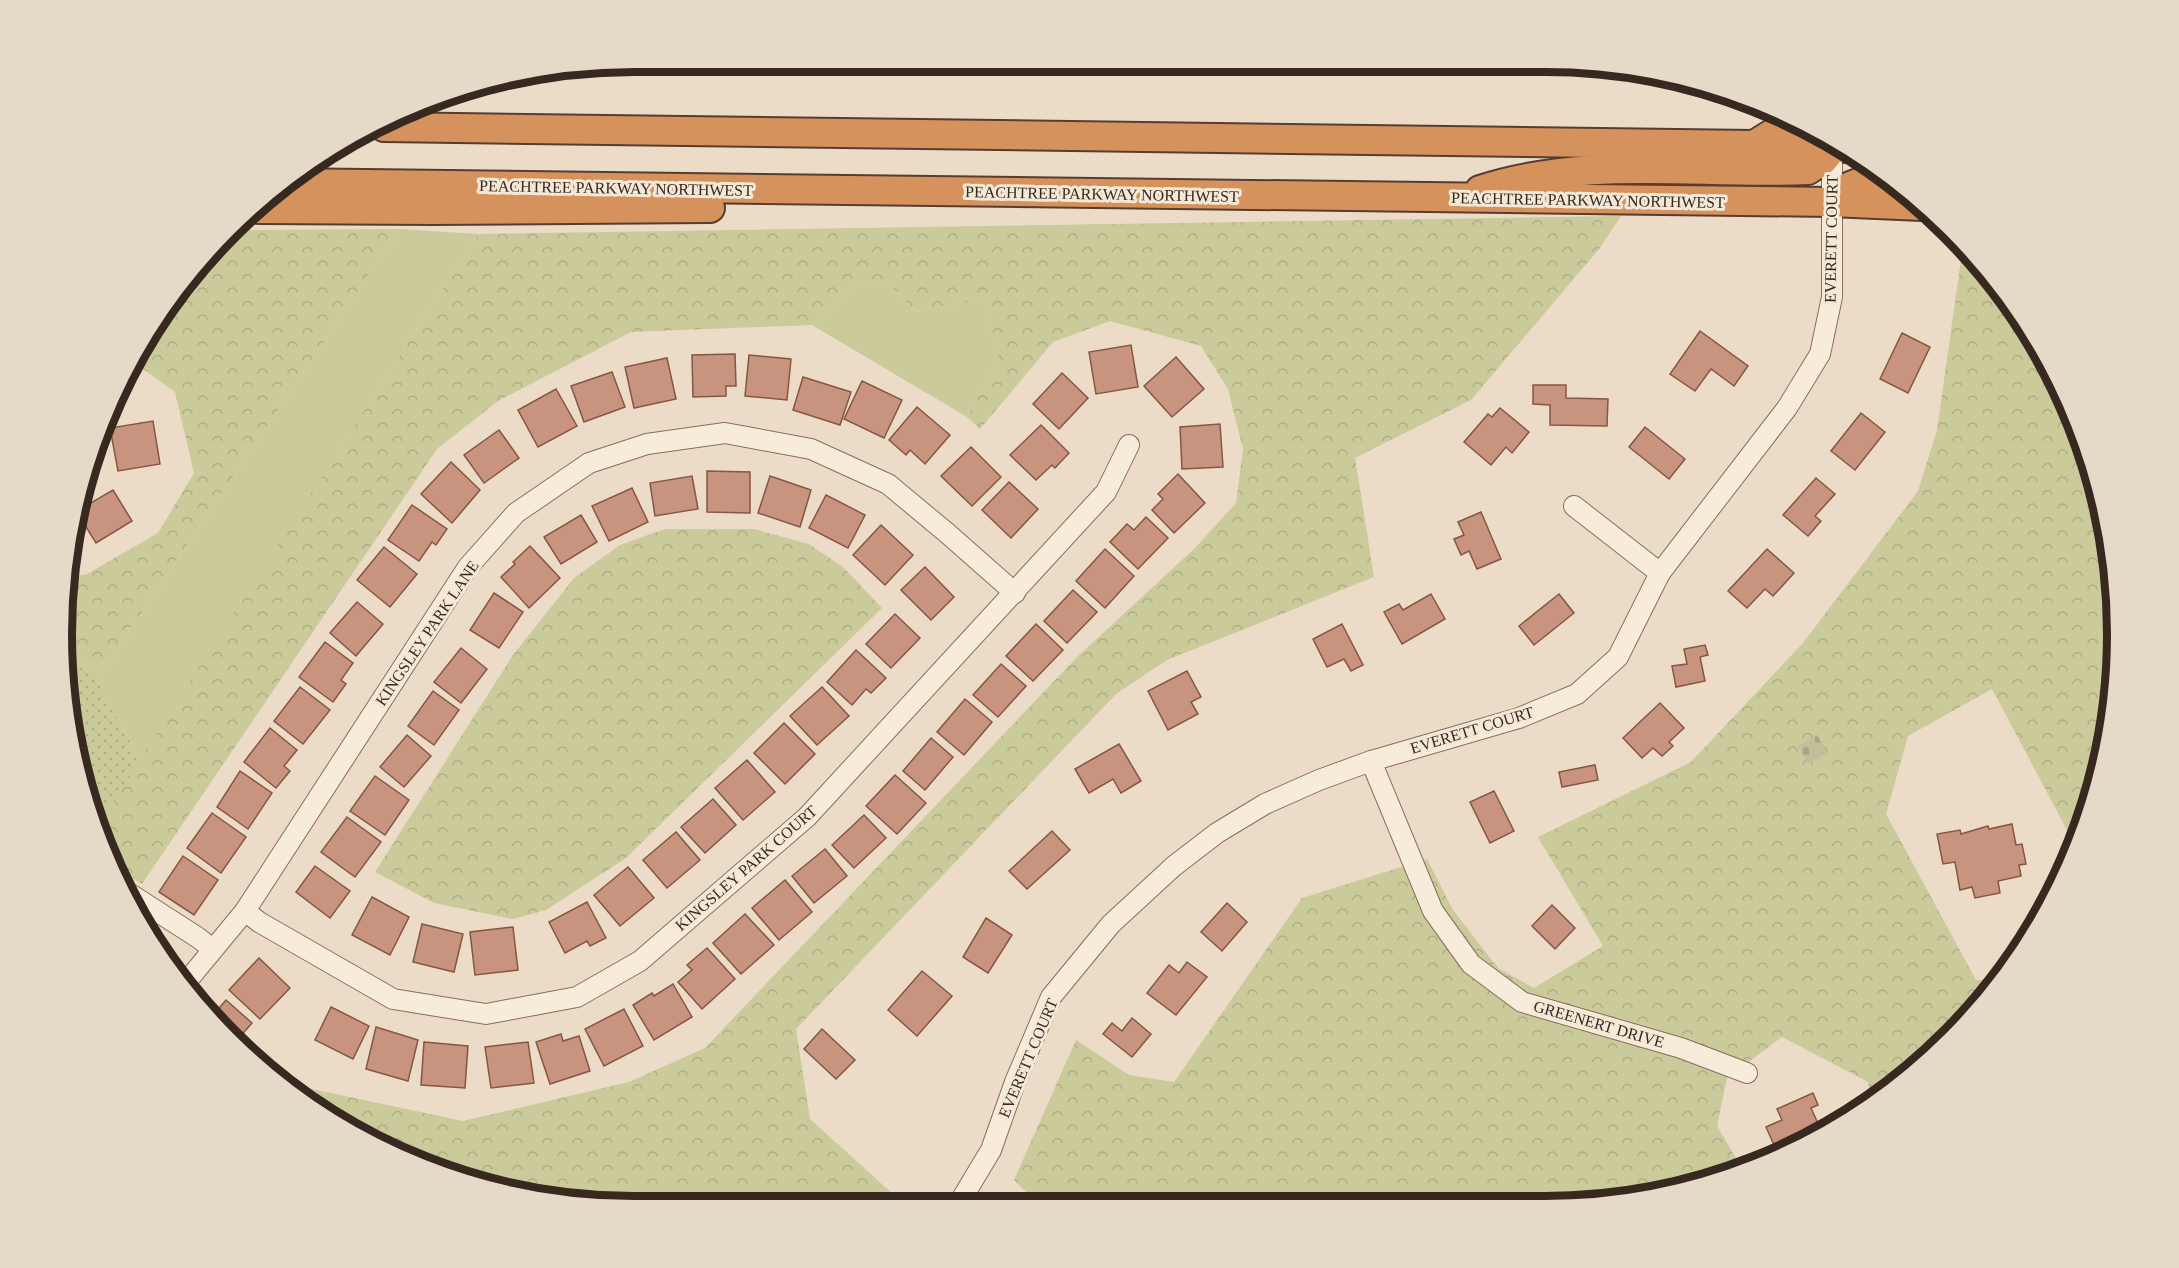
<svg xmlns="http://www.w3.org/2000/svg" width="2179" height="1268" viewBox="0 0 2179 1268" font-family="Georgia,serif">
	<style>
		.grass { fill: #caca9b }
		.forest { fill: url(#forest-crowns) }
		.cemetery { fill: url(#cemetery-stones) }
		.park { fill: url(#park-dots) }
		.building { fill: #c8947f; stroke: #855644; stroke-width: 1.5 }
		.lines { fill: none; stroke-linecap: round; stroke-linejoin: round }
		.minor-casing { stroke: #876e5d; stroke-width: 22 }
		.highway-casing { stroke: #553d31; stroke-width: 32 }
		.minor { stroke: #f7ebda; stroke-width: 20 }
		.highway { stroke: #d6925d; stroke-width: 28 }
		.labels { text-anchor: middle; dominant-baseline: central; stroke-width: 6; stroke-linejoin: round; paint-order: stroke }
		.street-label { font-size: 16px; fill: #382920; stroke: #f4e8d6 }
		.rim { fill: none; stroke: #382920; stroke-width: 8 }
	</style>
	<defs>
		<pattern id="forest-crowns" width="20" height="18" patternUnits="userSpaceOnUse" patternTransform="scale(1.5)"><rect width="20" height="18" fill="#caca9b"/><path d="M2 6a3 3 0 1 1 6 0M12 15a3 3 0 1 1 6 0" fill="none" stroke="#aeae85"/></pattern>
		<pattern id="cemetery-stones" width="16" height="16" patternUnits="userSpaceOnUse" patternTransform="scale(1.5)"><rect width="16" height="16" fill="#c0bf9a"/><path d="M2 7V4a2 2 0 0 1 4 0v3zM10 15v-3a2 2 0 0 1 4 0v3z" fill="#a6a484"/></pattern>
		<pattern id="park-dots" width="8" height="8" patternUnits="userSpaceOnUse" patternTransform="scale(1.5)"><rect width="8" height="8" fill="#caca9b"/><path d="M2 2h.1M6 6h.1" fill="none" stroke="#aeae85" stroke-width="1.8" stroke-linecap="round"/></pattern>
	</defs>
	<rect width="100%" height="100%" fill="#ecdcc7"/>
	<!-- grass -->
	<g class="grass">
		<polygon points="400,229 478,234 140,761 97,679"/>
		<polygon points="889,283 915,311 984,299 999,358 967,417 812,325 852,286"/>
	</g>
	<!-- forest -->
	<g class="forest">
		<polygon points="1621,216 1599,249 1471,400 1355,458 1374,577 1167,660 1116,694 796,1029 810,1119 905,1205 596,1205 450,1176 316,1110 288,1084 463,1121 629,1082 705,1048 1077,657 1194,549 1236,503 1243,449 1228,389 1201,346 1110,321 1053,342 980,429 967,417 999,358 984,299 915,311 889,283 852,286 812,325 631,332 498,401 437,449 142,884 113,866 105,853 98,824 478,234"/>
		<polygon points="400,229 97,679 66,642 72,577 87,574 158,533 194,473 175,392 136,364 158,316 238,230"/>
		<polygon points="1963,245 2021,316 2074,415 2106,522 2109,549 2108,572 2112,579 2117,634 2107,745 2076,847 1992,689 1908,736 1886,814 1976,980 1998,979 1950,1039 1871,1100 1868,1082 1782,1037 1727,1078 1717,1126 1743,1170 1729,1176 1583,1205 1039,1205 1014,1180 1076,1040 1129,1075 1174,1082 1302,898 1427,859 1453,910 1498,968 1534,988 1603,946 1538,837 1691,762 1803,643 1918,491 1937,430"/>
		<polygon points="665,529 754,529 809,544 843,567 882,608 626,858 546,910 513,919 434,903 375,872 513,655 574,578 620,545"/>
	</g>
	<!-- cemetery -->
	<polygon class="cemetery" points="1817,735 1827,753 1808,764 1798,746"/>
	<!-- park -->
	<polygon class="park" points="66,642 97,679 140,761 98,824 63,671"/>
	<!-- building -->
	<g class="building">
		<polygon points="1700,331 1748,366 1734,386 1711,369 1695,391 1670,374"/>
		<polygon points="1902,333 1930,347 1908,393 1880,379"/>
		<polygon points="1131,345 1138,387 1096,394 1089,352"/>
		<polygon points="735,354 736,386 726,386 726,396 693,397 692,355"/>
		<polygon points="749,355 791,359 787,400 745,396"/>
		<polygon points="1176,357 1204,389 1172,417 1144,386"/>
		<polygon points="667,358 676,399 634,408 625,367"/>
		<polygon points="612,372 625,407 584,422 571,386"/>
		<polygon points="1062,373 1088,398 1059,429 1033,404"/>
		<polygon points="803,377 851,392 840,425 793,410"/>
		<polygon points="862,381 902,400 884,438 844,419"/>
		<polygon points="1533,385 1566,385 1566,398 1608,399 1607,426 1550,425 1550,405 1533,404"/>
		<polygon points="556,389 577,426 538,447 518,410"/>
		<polygon points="917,407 950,435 925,464 910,450 906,455 889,440"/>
		<polygon points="1500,408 1529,432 1512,453 1506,447 1491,465 1464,442 1488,414 1492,417"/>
		<polygon points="1861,413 1885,432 1855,470 1831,451"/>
		<polygon points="153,421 160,464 118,471 110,428"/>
		<polygon points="1220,424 1223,467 1182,469 1180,427"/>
		<polygon points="1041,425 1069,453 1055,468 1052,465 1036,480 1010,455"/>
		<polygon points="1645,427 1685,459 1669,479 1629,447"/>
		<polygon points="499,430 519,458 484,483 464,455"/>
		<polygon points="971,447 1001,477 972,506 941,476"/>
		<polygon points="451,462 480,490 452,523 421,494"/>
		<polygon points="707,471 750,472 750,513 707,512"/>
		<polygon points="1178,474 1205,503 1174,533 1152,510 1163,499 1158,494"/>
		<polygon points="692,476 698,509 655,516 650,483"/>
		<polygon points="770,476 811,490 800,527 758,513"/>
		<polygon points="1816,478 1835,494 1815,516 1821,521 1808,536 1783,515"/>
		<polygon points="1009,482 1038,509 1011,538 982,510"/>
		<polygon points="632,488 648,522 609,541 592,506"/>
		<polygon points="113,490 132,521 96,543 78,514 79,507 90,500 91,503"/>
		<polygon points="826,495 865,515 848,548 809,528"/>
		<polygon points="412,505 447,529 436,545 432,542 419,561 388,540"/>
		<polygon points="1481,512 1501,559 1477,569 1469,551 1461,555 1454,539 1464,535 1458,522"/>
		<polygon points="581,515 597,542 561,564 544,537"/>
		<polygon points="1146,517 1168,538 1138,569 1110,542 1127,524 1134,530"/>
		<polygon points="881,525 913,555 885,585 853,555"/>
		<polygon points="530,546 560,578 529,608 501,577 515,564 513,562"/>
		<polygon points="384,547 417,574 390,607 357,580"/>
		<polygon points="1105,549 1134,576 1105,608 1076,581"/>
		<polygon points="1767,549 1794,573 1773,596 1765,589 1747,608 1728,591"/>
		<polygon points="925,567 954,597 931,620 901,590"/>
		<polygon points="1073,590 1097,612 1067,643 1044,621"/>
		<polygon points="494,593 523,612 499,648 470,630"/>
		<polygon points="1431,594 1445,619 1402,644 1384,612 1399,604 1403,610"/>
		<polygon points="1559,594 1574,613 1534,645 1519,626"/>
		<polygon points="357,602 383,624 356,656 330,633"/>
		<polygon points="895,614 920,638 891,668 866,644"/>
		<polygon points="1036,624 1063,650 1033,681 1006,656"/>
		<polygon points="1342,624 1363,665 1351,671 1344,659 1327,667 1313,639"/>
		<polygon points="325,642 353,663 341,680 346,684 333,702 299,677"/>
		<polygon points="1705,645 1708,655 1700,657 1705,681 1676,687 1672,666 1687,664 1684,649"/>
		<polygon points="461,648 487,669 461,703 434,682"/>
		<polygon points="856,650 886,678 871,693 866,689 852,705 827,682"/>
		<polygon points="1001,664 1026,686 998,717 973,695"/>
		<polygon points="1187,671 1201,697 1191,702 1198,714 1168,730 1148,691"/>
		<polygon points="300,687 330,710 303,744 274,721"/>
		<polygon points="822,687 849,716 817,745 790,716"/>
		<polygon points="433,691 459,710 434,745 408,726"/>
		<polygon points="965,699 992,722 964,755 937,732"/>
		<polygon points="1660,703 1684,728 1669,742 1673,746 1662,756 1653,748 1642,758 1623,738"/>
		<polygon points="784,723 815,754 785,784 754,753"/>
		<polygon points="270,728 297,750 284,766 290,771 276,788 244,762"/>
		<polygon points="407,735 431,756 404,787 380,767"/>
		<polygon points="931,738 953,757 925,790 903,771"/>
		<polygon points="1119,744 1141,781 1121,793 1113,779 1089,793 1075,769"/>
		<polygon points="747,760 775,792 743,820 715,788"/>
		<polygon points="1595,765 1598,780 1562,787 1559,772"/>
		<polygon points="240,771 272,793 248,829 217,807"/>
		<polygon points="895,775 926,803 897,834 866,806"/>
		<polygon points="375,776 409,800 385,835 350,811"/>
		<polygon points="1494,791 1514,831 1490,843 1470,802"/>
		<polygon points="713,799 736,825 705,853 681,827"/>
		<polygon points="212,813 246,837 221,873 187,848"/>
		<polygon points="864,815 886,838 854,868 832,845"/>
		<polygon points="347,817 381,842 355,877 321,852"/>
		<polygon points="2012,824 2016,845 2022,844 2026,864 2019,865 2021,876 1998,881 2000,893 1975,898 1972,887 1960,890 1955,862 1943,864 1937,834 1960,830 1961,834 1988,826 1989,829"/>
		<polygon points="1052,831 1070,850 1027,889 1009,871"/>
		<polygon points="676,832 700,860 667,888 643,860"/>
		<polygon points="825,849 847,876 814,903 792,876"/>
		<polygon points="183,856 218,880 194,915 159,892"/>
		<polygon points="315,866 350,891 330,918 296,892"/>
		<polygon points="628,867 654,898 620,926 594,895"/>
		<polygon points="785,880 812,912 779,940 752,908"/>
		<polygon points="372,897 409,917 390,955 352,935"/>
		<polygon points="587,902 606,938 590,946 587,941 565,953 549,922"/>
		<polygon points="1227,903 1247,922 1222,951 1201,932"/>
		<polygon points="1552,905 1575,928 1555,949 1532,926"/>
		<polygon points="745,914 774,945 741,974 713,943"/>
		<polygon points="986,918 1012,935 988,973 963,957"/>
		<polygon points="422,924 463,934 454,972 413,962"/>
		<polygon points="513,927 518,970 475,975 470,932"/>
		<polygon points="707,948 735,979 702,1009 678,982 692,970 687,965"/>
		<polygon points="259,958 290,988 260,1019 229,990"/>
		<polygon points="1187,962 1207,977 1176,1015 1147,993 1169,965 1179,973"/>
		<polygon points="922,971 952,996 917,1036 888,1010"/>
		<polygon points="673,984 692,1017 654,1040 633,1005 652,993 654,996"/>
		<polygon points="226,1000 252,1023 239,1038 214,1014"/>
		<polygon points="331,1007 369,1026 353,1059 315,1040"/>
		<polygon points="624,1009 643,1046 604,1066 585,1029"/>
		<polygon points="1132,1018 1151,1034 1132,1057 1103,1034 1112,1023 1122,1031"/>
		<polygon points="376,1027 418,1040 408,1081 366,1069"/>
		<polygon points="822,1029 855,1060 836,1079 804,1049"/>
		<polygon points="561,1034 563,1041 579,1036 590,1071 550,1084 536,1042"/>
		<polygon points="424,1042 468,1046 465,1088 421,1085"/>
		<polygon points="528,1042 534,1083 491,1088 485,1047"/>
		<polygon points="1813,1093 1818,1105 1811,1108 1820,1128 1792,1140 1795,1146 1778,1154 1766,1127 1782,1120 1777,1109"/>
	</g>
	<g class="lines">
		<defs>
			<g id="minor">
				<polyline points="1574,506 1660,573"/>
				<polyline points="1371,761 1433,911 1471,964 1522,1002 1681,1048 1747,1073"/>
				<polyline points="127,892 197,937 213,949"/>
				<polyline points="245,911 259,922 393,999 486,1014 577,997 640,961 807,817 1106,492 1129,445"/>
				<polyline points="183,986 245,911 468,567 516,513 589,463 647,444 725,433 811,449 888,484 947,533 1015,593"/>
				<polyline points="958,1205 991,1150 1015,1082 1051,997 1111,924 1174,866 1217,833 1265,804 1319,780 1371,761 1519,718 1577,694 1618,657 1660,573 1787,408 1820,354 1832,297 1832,145"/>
			</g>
			<g id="highway">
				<polyline points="384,127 1754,145 1843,148"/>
				<polyline points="1754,145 1775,132 1787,121"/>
				<polyline points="282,183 1831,202 1922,206"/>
				<path d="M1480,190C1587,155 1698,175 1808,170L1823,160L1833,148"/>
				<path d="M1831,202C1848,181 1865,180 1891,181"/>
				<polyline points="258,209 433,210 710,208"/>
			</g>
		</defs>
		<!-- minor casing -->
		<use href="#minor" class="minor-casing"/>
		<!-- highway casing -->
		<use href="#highway" class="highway-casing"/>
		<!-- minor -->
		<use href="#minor" class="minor"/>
		<!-- highway -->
		<use href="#highway" class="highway"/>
	</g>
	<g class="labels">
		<!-- street labels -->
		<g class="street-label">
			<text transform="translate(616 188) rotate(1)">PEACHTREE PARKWAY NORTHWEST</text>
			<text transform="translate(1102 194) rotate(1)">PEACHTREE PARKWAY NORTHWEST</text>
			<text transform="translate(1588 200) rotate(1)">PEACHTREE PARKWAY NORTHWEST</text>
			<text transform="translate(1831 239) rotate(-89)">EVERETT COURT</text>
			<text transform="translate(427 633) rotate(-56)">KINGSLEY PARK LANE</text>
			<text transform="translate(1472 730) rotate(-17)">EVERETT COURT</text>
			<text transform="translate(746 868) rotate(-41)">KINGSLEY PARK COURT</text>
			<text transform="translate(1599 1024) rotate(16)">GREENERT DRIVE</text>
			<text transform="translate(1028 1058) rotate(-67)">EVERETT COURT</text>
		</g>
	</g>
	<!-- crop -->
	<path d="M0 0H2179V1268H0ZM634 72H1545A562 562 0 0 1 2107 634V634A562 562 0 0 1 1545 1196H634A562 562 0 0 1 72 634V634A562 562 0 0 1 634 72Z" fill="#e5d9c7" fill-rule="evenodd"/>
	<path class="rim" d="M634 72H1545A562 562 0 0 1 2107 634V634A562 562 0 0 1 1545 1196H634A562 562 0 0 1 72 634V634A562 562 0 0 1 634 72Z"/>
</svg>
